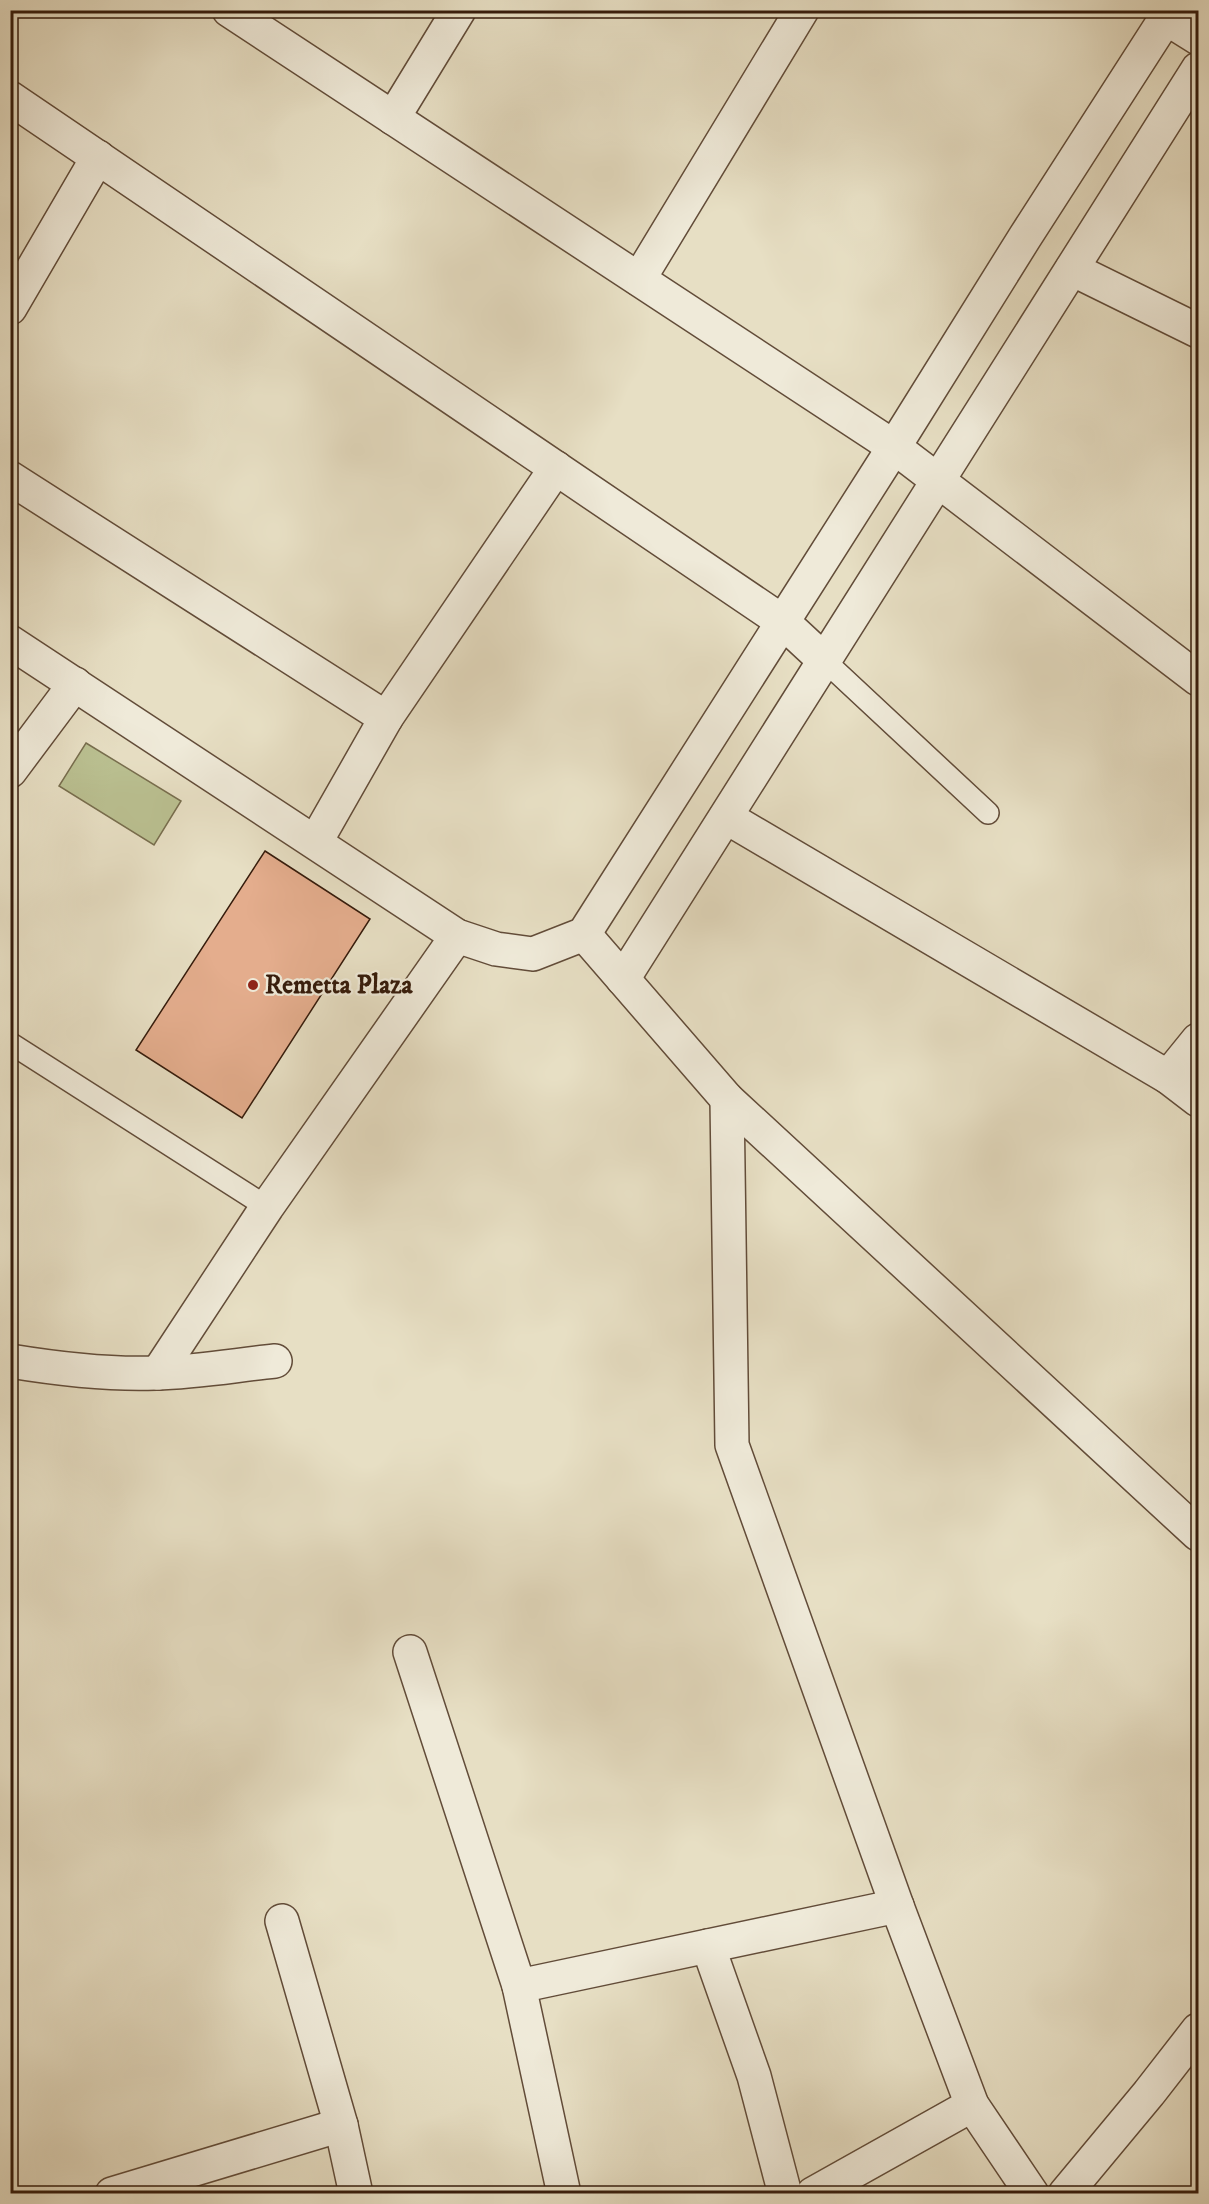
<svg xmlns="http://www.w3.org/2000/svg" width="1209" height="2204" viewBox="0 0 1209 2204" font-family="'IM FELL DW Pica',serif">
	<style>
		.green { fill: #bac091; stroke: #786e4e; stroke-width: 1.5 }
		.building { fill: #e4ad8d; stroke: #351b0b; stroke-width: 1.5 }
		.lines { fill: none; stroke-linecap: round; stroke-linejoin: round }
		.lane-casing { stroke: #624c39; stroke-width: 24 }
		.street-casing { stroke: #624c39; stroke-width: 36 }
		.lane { stroke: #efead9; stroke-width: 21 }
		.street { stroke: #efead9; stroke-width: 33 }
		.poi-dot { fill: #8f2418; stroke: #efead9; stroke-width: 2 }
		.labels { text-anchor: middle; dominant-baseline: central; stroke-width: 4.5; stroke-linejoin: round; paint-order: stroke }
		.poi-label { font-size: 26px; font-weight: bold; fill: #351b0b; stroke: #efead9; text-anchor: start }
	</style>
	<rect width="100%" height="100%" fill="#e7dfc4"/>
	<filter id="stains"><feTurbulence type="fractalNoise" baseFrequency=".00333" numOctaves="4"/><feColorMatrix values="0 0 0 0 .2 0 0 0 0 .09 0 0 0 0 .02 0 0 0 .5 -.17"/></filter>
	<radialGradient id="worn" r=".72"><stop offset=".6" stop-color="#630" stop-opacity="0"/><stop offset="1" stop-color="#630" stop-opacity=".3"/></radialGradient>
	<!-- green -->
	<polygon class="green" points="86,743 181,801 154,845 59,786"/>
	<!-- building -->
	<polygon class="building" points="265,851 370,919 242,1118 136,1050"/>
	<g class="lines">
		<defs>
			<g id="lane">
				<polyline points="825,661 988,813"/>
				<polyline points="10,1043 267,1207"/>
			</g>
			<g id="street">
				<polyline points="229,10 894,447 1198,679"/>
				<polyline points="1166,18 1198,38"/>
				<polyline points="10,98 783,622 825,661"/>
				<polyline points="393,118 459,10"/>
				<polyline points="1072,269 1198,331"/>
				<polyline points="639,279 802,10"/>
				<polyline points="10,308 98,157"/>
				<polyline points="10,478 386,718"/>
				<polyline points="10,642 457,936 496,949 533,954 584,934 894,447 1025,237 1171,10"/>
				<polyline points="10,771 75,684"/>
				<polyline points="726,817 1168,1077 1198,1100"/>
				<polyline points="316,841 386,718 556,468"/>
				<polyline points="584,934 727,1099 1198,1534"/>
				<polyline points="623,979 1198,69"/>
				<polyline points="1168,1077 1198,1040"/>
				<polyline points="727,1099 732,1445 897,1906 972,2105 1032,2194"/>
				<path d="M10,1361C59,1369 107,1375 156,1373C196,1372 236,1365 275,1361"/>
				<polyline points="158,1373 267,1207 457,936"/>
				<polyline points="410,1652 519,1986 564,2194"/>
				<polyline points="282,1921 341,2125 356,2194"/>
				<polyline points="708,1946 754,2076 785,2194"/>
				<polyline points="519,1986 897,1906"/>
				<polyline points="112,2194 341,2125"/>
				<polyline points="813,2194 972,2105"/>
				<polyline points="1065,2194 1149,2093 1198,2030"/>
			</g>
		</defs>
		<!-- lane casing -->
		<use href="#lane" class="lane-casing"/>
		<!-- street casing -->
		<use href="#street" class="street-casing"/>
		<!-- lane -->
		<use href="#lane" class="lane"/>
		<!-- street -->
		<use href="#street" class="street"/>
	</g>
	<!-- markers -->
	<circle class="poi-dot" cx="253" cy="985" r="6"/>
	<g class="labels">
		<!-- poi labels -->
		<g class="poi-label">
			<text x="265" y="985">Remetta Plaza</text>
		</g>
	</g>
	<!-- margin -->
	<rect width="1209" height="2204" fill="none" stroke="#e7dfc4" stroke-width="36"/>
	<rect x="12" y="12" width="1185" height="2180" fill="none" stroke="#351b0b" stroke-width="3"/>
	<rect x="18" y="18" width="1173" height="2168" fill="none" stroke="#351b0b" stroke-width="1.5"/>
	<rect width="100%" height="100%" filter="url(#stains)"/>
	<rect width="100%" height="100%" fill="url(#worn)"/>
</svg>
